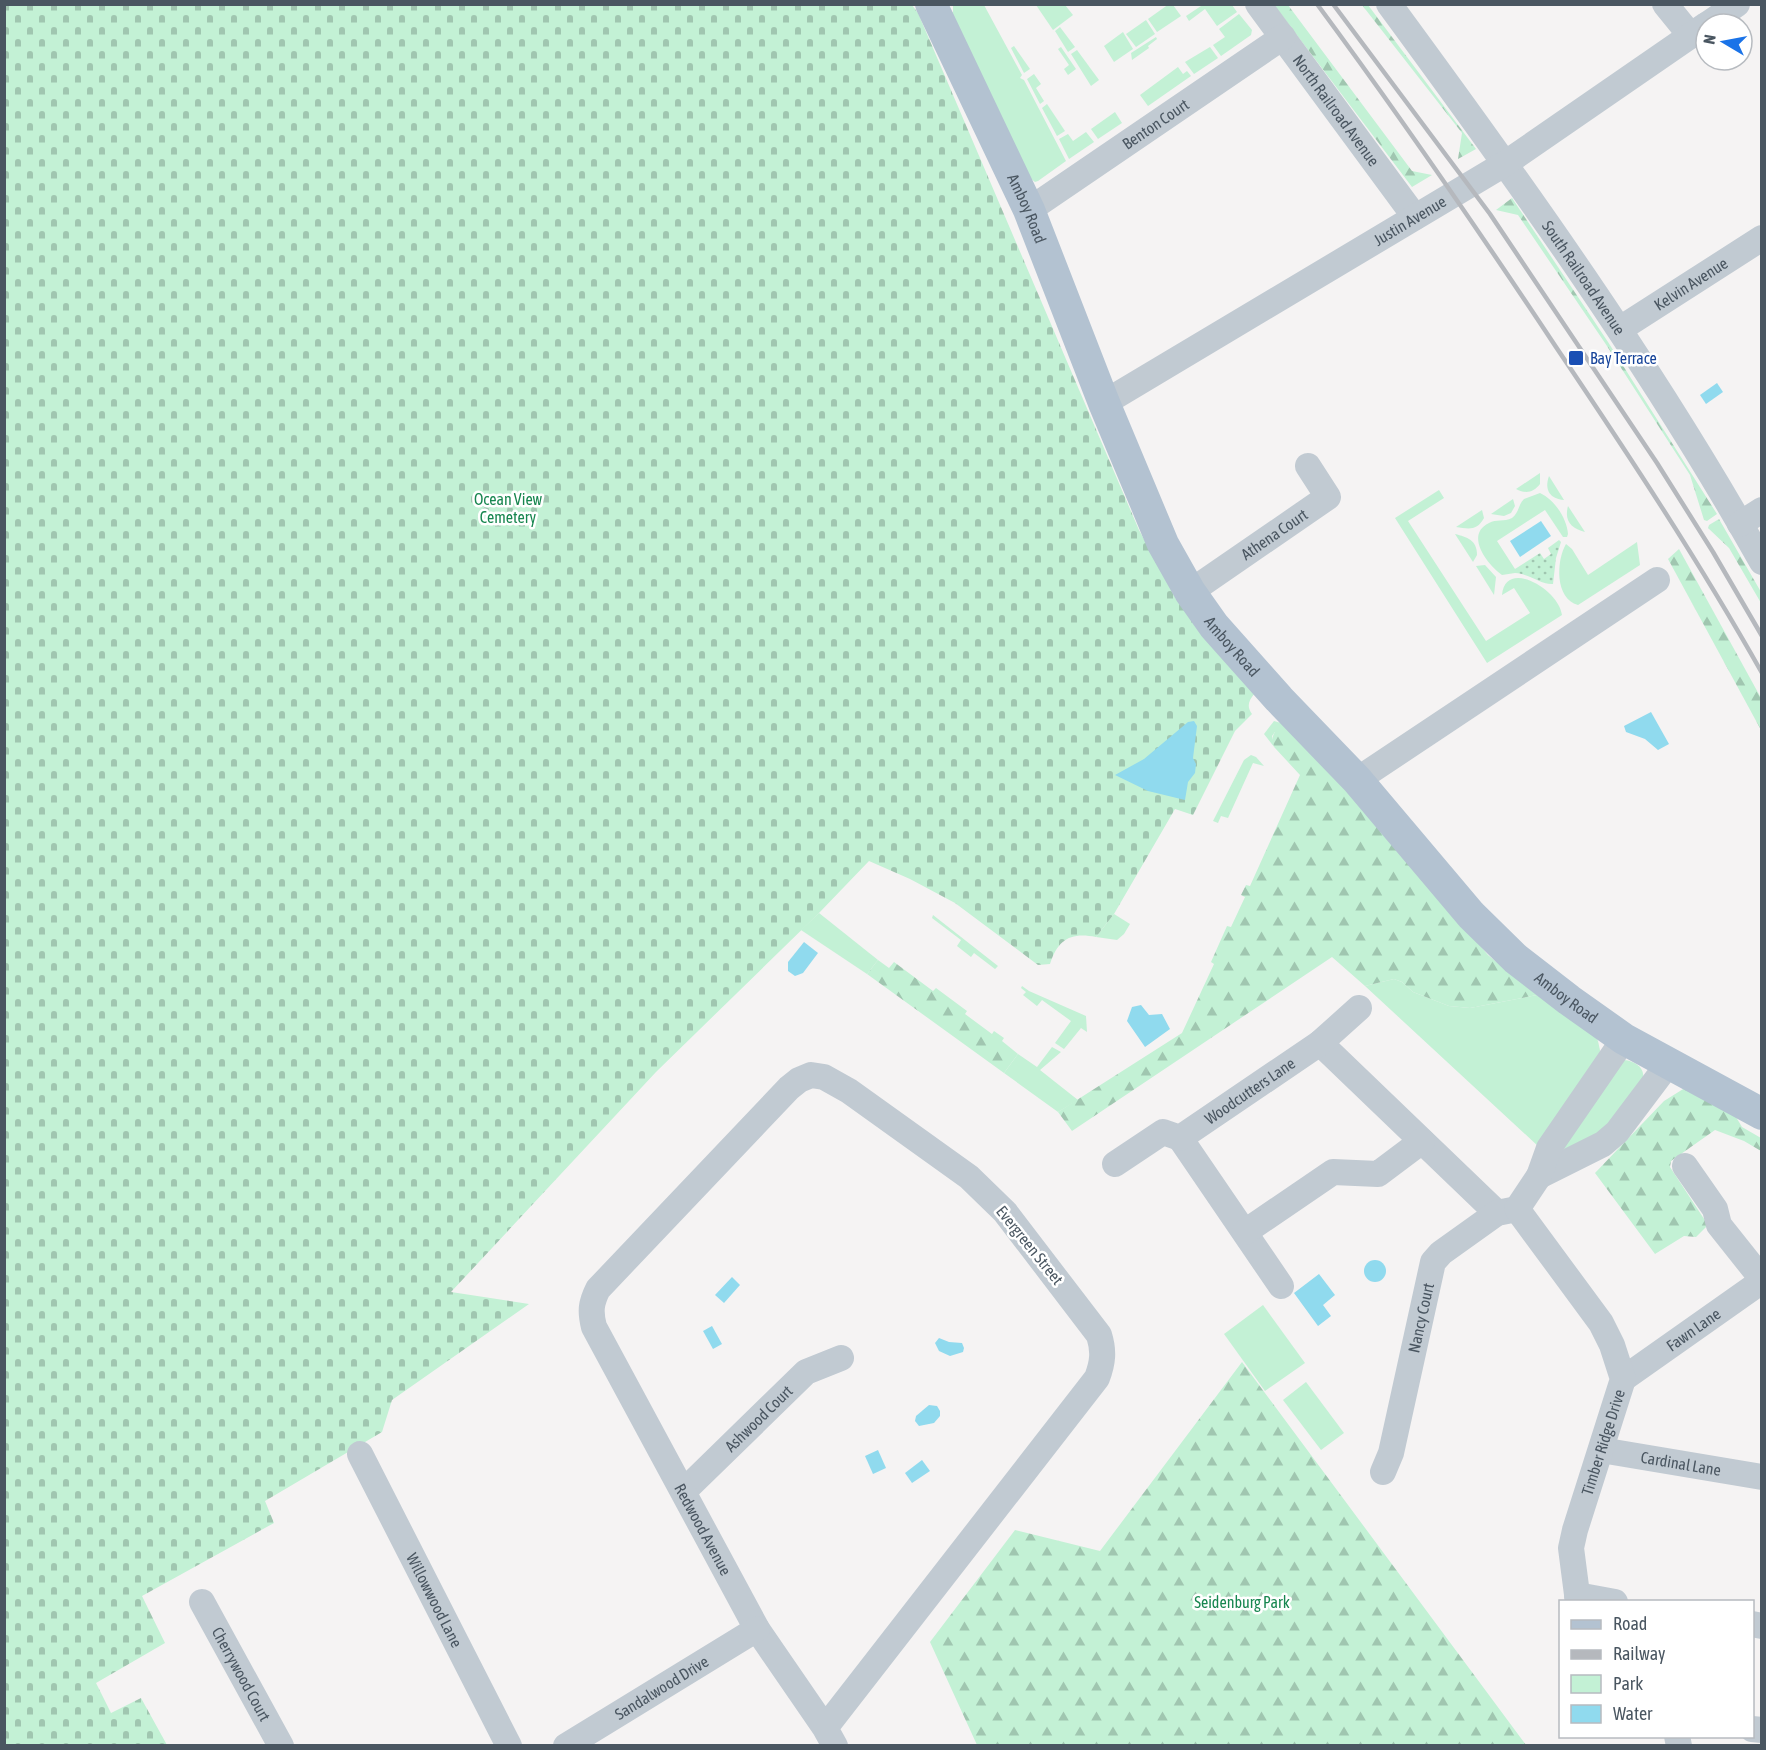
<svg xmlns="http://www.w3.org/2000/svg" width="1766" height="1750" viewBox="0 0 1766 1750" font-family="'Asap Condensed',sans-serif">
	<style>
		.green { fill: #c3f1d5 }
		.forest { fill: url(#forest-firs) }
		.cemetery { fill: url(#cemetery-stones) }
		.garden { fill: url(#garden-dots) }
		.water { fill: #90daee }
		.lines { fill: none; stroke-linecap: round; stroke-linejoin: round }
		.minor { stroke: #c1cad2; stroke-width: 26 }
		.major { stroke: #b3c2d1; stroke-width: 32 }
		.rail { stroke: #b5b8bd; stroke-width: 4.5 }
		.transit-dot { fill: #1a4fb4; stroke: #fff; stroke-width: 2 }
		.labels { text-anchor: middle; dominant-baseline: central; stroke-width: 5; stroke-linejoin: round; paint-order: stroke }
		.street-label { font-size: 16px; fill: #4a5661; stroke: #fff }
		.transit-label { font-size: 16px; fill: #164399; stroke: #fff; text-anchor: start }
		.park-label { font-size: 16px; fill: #17864f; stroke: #fff }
	</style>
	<defs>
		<pattern id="forest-firs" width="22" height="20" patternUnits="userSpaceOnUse" patternTransform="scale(1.5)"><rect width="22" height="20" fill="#c3f1d5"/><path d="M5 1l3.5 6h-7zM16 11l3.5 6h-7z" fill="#a0c6b0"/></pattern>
		<pattern id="cemetery-stones" width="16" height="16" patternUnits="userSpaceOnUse" patternTransform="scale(1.5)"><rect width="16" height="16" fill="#c3f1d5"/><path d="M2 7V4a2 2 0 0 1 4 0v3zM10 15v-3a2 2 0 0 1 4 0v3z" fill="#a0c6b0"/></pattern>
		<pattern id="garden-dots" width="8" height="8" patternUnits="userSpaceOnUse" patternTransform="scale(1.5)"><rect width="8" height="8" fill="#c3f1d5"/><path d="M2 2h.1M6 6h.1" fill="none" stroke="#a0c6b0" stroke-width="1.8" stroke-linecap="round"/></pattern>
	</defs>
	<rect width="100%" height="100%" fill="#f5f3f3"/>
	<!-- green -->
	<g class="green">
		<polygon points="1169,4 1173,5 1181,16 1157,32 1148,19"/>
		<polygon points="1204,4 1232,5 1237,12 1217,26 1205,9 1189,21 1186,16"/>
		<polygon points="953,5 984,5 1022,75 1020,78 1024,80 1066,161 1038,181 1035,182 1030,178 949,14 953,12"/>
		<polygon points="1036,5 1065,5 1073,15 1053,30"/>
		<polygon points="1239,14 1252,30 1251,35 1221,56 1213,45 1225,37 1219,29"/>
		<polygon points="1146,20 1155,34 1136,47 1126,34"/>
		<polygon points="1060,27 1075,47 1068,52 1055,31"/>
		<polygon points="1123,32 1133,49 1114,62 1104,46"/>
		<polygon points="1156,37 1157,39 1148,46 1149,48 1132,60 1131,53"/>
		<polygon points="1014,46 1030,69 1024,73 1011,48"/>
		<polygon points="1061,47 1076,69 1068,75 1064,69 1069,65 1058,49"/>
		<polygon points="1210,47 1218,58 1194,74 1185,62"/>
		<polygon points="1077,50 1099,80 1091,86 1071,54"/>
		<polygon points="1178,67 1183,74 1187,71 1191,76 1148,106 1140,95"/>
		<polygon points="1034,74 1041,84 1036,88 1044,101 1040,104 1027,79"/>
		<polygon points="1047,104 1065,131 1057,136 1042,108"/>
		<polygon points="1115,112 1122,123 1098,139 1091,129"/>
		<polygon points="1086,132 1094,142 1069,159 1059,139 1068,134 1073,141"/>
		<path d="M1540,473V484C1533,493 1525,494 1516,489Z"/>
		<path d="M1549,476L1564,500C1550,499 1544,490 1549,476Z"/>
		<path d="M1439,490L1444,498L1408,521L1486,641L1530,613L1514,588L1502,595C1505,558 1559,589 1562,615L1487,663L1395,518Z"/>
		<path d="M1540,493C1555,500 1567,519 1568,534L1567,537H1563L1545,510L1497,541L1515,569V573L1502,575C1488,565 1464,535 1489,523C1496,519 1504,522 1512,518C1519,513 1518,505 1524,499Z"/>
		<polygon points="1513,499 1515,506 1511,513 1504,516 1491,514"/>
		<path d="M1568,506L1585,532C1571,528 1564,521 1568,506Z"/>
		<path d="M1482,510L1484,518C1477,531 1469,529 1456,527Z"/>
		<path d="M1455,534C1467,537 1477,540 1477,555L1473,562Z"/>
		<path d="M1637,542L1640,565L1578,605C1555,599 1556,561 1566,544L1572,549L1588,575Z"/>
		<polygon points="1485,565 1496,577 1494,595 1476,566"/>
		<polygon points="1274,721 1281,723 1334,769 1275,732 1272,736 1275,748 1264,734"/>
		<polygon points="1251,755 1256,757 1264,766 1253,763 1228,818 1221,816 1218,823 1213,821 1244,760"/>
		<polygon points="819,913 878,960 867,974 801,930"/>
		<polygon points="1114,914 1130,924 1124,934 1117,940 1096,937"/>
		<polygon points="933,915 998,966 995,969 974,953 971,957 957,946 961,940 932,918"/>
		<polygon points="1394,979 1402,982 1413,992 1449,1006 1470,1008 1537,995 1595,1035 1598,1041 1601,1055 1539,1147 1365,986"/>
		<polygon points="1022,986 1029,991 1086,1016 1087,1032 1081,1028 1064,1049 1055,1043 1071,1021 1042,1000 1037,1006 1023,995 1026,992 1021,988"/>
		<polygon points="1052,1047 1061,1052 1040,1070 1078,1100 1058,1112 1004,1073 1018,1054 1037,1067"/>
		<path d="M1624,1060C1634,1061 1645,1067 1643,1079L1605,1133L1587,1147L1557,1150Z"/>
		<polygon points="1263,1305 1305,1363 1265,1391 1224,1334"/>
		<polygon points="1306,1382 1344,1433 1321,1450 1283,1400"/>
	</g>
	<!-- forest -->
	<g class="forest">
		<polygon points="1274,5 1288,5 1412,171 1432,175 1412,187"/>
		<polygon points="1362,5 1368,5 1476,149 1458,159 1462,133"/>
		<polygon points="1512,198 1608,342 1717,514 1707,521 1704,520 1690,475 1605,343 1518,215 1496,210"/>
		<polygon points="1719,519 1761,592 1761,603 1729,548 1708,528 1709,525"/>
		<polygon points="1679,549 1761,698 1761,730 1668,559"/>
		<path d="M1285,727L1334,769L1488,955L1537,995L1470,1008L1449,1006L1413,992L1402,982L1394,979L1365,986L1332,957L1072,1131L1058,1112L1182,1033L1214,964L1211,962L1227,926L1231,927L1245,897L1241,895L1246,885L1250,886L1300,775L1275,748C1270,738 1273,729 1285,727Z"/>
		<polygon points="878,960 889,968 894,962 933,991 936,988 967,1011 965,1014 992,1034 994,1031 1004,1038 1002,1041 1018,1054 1004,1073 867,974"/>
		<polygon points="1688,1086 1736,1117 1742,1127 1761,1138 1761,1151 1744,1141 1715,1130 1671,1161 1670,1167 1708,1225 1696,1237 1684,1236 1655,1254 1595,1173 1664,1101"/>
		<polygon points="1242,1362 1526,1745 977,1745 930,1642 1015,1530 1100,1551"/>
	</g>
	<!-- cemetery -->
	<path class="cemetery" d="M5,5H912L918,13L1139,530L1176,599L1255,693C1249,700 1246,706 1252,714L1235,731L1193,815L1175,809L1114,914L1096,937C1071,932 1058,939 1050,964L1038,965L955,903L910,879L869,861L819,913L656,1072L451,1292L529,1304L392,1400L382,1432L265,1501L274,1523L142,1596L165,1643L96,1683L111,1713L141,1698L167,1745L5,1746Z"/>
	<!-- garden -->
	<path class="garden" d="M1559,540L1561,542L1556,558L1553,584C1541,585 1530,574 1515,573V569L1540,553L1544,559L1551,554L1548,548Z"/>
	<!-- water -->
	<g class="water">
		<polygon points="1717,383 1723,392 1706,404 1700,395"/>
		<polygon points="1541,521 1551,536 1520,557 1510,541"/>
		<polygon points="1651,712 1669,744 1658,750 1645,739 1626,732 1624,726"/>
		<polygon points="1194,721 1197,726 1193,758 1196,764 1195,773 1188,782 1185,800 1148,791 1115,775 1144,759 1188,722"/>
		<polygon points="804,942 818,953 803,973 795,976 788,971 788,962"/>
		<polygon points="1141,1005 1149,1015 1162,1014 1170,1029 1145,1047 1127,1021 1132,1007"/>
		<circle cx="1375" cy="1271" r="11"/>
		<polygon points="1319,1274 1335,1295 1323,1305 1331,1316 1318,1326 1294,1293"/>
		<polygon points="732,1277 740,1285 724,1303 715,1295"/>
		<polygon points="712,1326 722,1344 713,1349 703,1331"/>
		<polygon points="939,1338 949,1342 962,1343 964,1348 963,1352 950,1356 939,1351 935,1343"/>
		<polygon points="929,1405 937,1406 940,1411 940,1416 934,1423 919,1426 915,1421 916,1416"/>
		<polygon points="878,1450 886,1468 873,1474 865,1456"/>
		<polygon points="922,1460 930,1471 912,1483 905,1473"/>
	</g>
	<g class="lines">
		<!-- minor -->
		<g class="minor">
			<path id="s1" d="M1258,4L1415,217"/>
			<path id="s2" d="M1389,4C1522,185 1652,366 1762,562"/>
			<polyline points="1665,4 1691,36"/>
			<polyline points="1708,24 1737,4"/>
			<path id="s3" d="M1029,210L1283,37"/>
			<path id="s4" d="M1620,329L1762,238"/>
			<path id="s5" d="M1104,403L1506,163L1706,25"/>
			<polyline points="1740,524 1762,510"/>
			<path id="s6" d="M1190,592L1328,497L1308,466"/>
			<polyline points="1357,780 1657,580"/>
			<polyline points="1320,1043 1497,1213"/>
			<polyline points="1180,1138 1281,1286"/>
			<path id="s7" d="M1115,1164L1163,1132L1180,1138L1320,1043L1359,1008"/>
			<polyline points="1685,1166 1715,1209 1719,1225 1762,1279"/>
			<polyline points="1539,1176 1603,1144 1617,1132 1669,1063"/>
			<polyline points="1245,1232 1333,1172 1378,1174 1422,1141"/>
			<path id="s8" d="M1623,1379L1762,1281"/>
			<path id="s9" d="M1601,1450L1762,1477"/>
			<path id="s10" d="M360,1454L509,1746"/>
			<path id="s11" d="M1383,1472L1391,1453L1433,1262L1441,1253L1497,1213L1517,1209"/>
			<path id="s12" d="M684,1491L806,1372L841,1358"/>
			<polyline points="1577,1595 1615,1602"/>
			<path id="s13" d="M202,1602L281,1746"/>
			<path id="s14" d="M1578,1602L1571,1548L1575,1530L1623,1379L1612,1345L1601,1323L1517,1209L1539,1176L1549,1148L1624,1039"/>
			<polyline points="1752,1624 1762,1626"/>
			<path id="s15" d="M825,1728L1097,1378C1103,1362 1104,1351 1099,1335L1005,1212L969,1177L849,1091L824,1077L811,1075L799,1080L789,1088L598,1289C591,1303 590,1311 594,1327L757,1629L825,1728L835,1746"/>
			<polyline points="1752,1729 1762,1730"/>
			<polyline points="1677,1736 1679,1746"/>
			<path id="s16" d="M566,1746L757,1629"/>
		</g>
		<!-- major -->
		<path class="major" id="s17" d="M931,4L1029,210L1104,403L1163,544L1190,592L1214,626L1279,699L1357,780L1471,915L1516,959L1569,1000L1624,1039L1762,1114"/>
		<!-- rail -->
		<g class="rail">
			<path d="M1317,4C1400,116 1479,231 1556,347C1628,454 1699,561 1762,673"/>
			<polyline points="1333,4 1490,214 1657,463 1713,552 1762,636"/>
		</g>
	</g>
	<!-- markers -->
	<rect class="transit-dot" x="1568" y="350" width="16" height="16" rx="3"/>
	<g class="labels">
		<!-- street labels -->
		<g class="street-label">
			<text stroke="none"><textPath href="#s1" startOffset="132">North Railroad Avenue</textPath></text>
			<text stroke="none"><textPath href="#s3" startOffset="153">Benton Court</textPath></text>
			<text stroke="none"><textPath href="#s17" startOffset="226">Amboy Road</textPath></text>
			<text stroke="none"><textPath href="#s5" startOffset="356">Justin Avenue</textPath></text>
			<text stroke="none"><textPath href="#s2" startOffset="336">South Railroad Avenue</textPath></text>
			<text stroke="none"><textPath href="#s4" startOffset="84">Kelvin Avenue</textPath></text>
			<text stroke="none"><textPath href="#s6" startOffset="102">Athena Court</textPath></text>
			<text stroke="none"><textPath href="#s17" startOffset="712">Amboy Road</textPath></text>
			<text stroke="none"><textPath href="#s17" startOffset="1198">Amboy Road</textPath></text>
			<text stroke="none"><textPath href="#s7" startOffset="160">Woodcutters Lane</textPath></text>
			<text transform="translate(1030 1245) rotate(51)">Evergreen Street</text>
			<text stroke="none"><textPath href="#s11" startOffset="159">Nancy Court</textPath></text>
			<text stroke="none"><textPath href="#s8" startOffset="86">Fawn Lane</textPath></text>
			<text stroke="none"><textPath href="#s12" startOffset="104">Ashwood Court</textPath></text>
			<text stroke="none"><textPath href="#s14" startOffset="165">Timber Ridge Drive</textPath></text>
			<text stroke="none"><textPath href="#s9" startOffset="81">Cardinal Lane</textPath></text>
			<text stroke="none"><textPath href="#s15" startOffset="1454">Redwood Avenue</textPath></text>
			<text stroke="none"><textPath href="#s10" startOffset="164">Willowwood Lane</textPath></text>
			<text stroke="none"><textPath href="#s13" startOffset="82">Cherrywood Court</textPath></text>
			<text stroke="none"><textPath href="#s16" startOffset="112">Sandalwood Drive</textPath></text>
		</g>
		<!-- transit labels -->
		<g class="transit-label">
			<text x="1590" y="358">Bay Terrace</text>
		</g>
		<!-- park labels -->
		<g class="park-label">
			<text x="508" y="499">Ocean View<tspan x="508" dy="18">Cemetery</tspan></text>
			<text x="1242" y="1602">Seidenburg Park</text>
		</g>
	</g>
	<!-- border -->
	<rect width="1766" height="1750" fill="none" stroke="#4a5661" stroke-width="12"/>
	<!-- legend -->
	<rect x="1559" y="1600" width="195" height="138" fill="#ffffff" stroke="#b7bbc0" stroke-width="1.5"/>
	<rect x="1571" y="1620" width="30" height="9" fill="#b3c2d1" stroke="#b7bbc0" stroke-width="1.5"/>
	<text x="1613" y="1630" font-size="18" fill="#4a5661">Road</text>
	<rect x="1571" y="1650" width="30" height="9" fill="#b5b8bd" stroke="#b7bbc0" stroke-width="1.5"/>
	<text x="1613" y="1660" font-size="18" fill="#4a5661">Railway</text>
	<rect x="1571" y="1675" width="30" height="18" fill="#c3f1d5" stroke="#b7bbc0" stroke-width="1.5"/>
	<text x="1613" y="1690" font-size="18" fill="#4a5661">Park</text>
	<rect x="1571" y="1705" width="30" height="18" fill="#90daee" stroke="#b7bbc0" stroke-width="1.5"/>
	<text x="1613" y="1720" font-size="18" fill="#4a5661">Water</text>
	<!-- north arrow -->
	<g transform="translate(1724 42) rotate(280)"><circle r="28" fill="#ffffff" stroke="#b7bbc0" stroke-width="1.5"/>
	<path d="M0-4.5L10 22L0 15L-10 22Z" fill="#1a73e8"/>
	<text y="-9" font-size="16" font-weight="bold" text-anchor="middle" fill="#4a5661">N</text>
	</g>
</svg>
